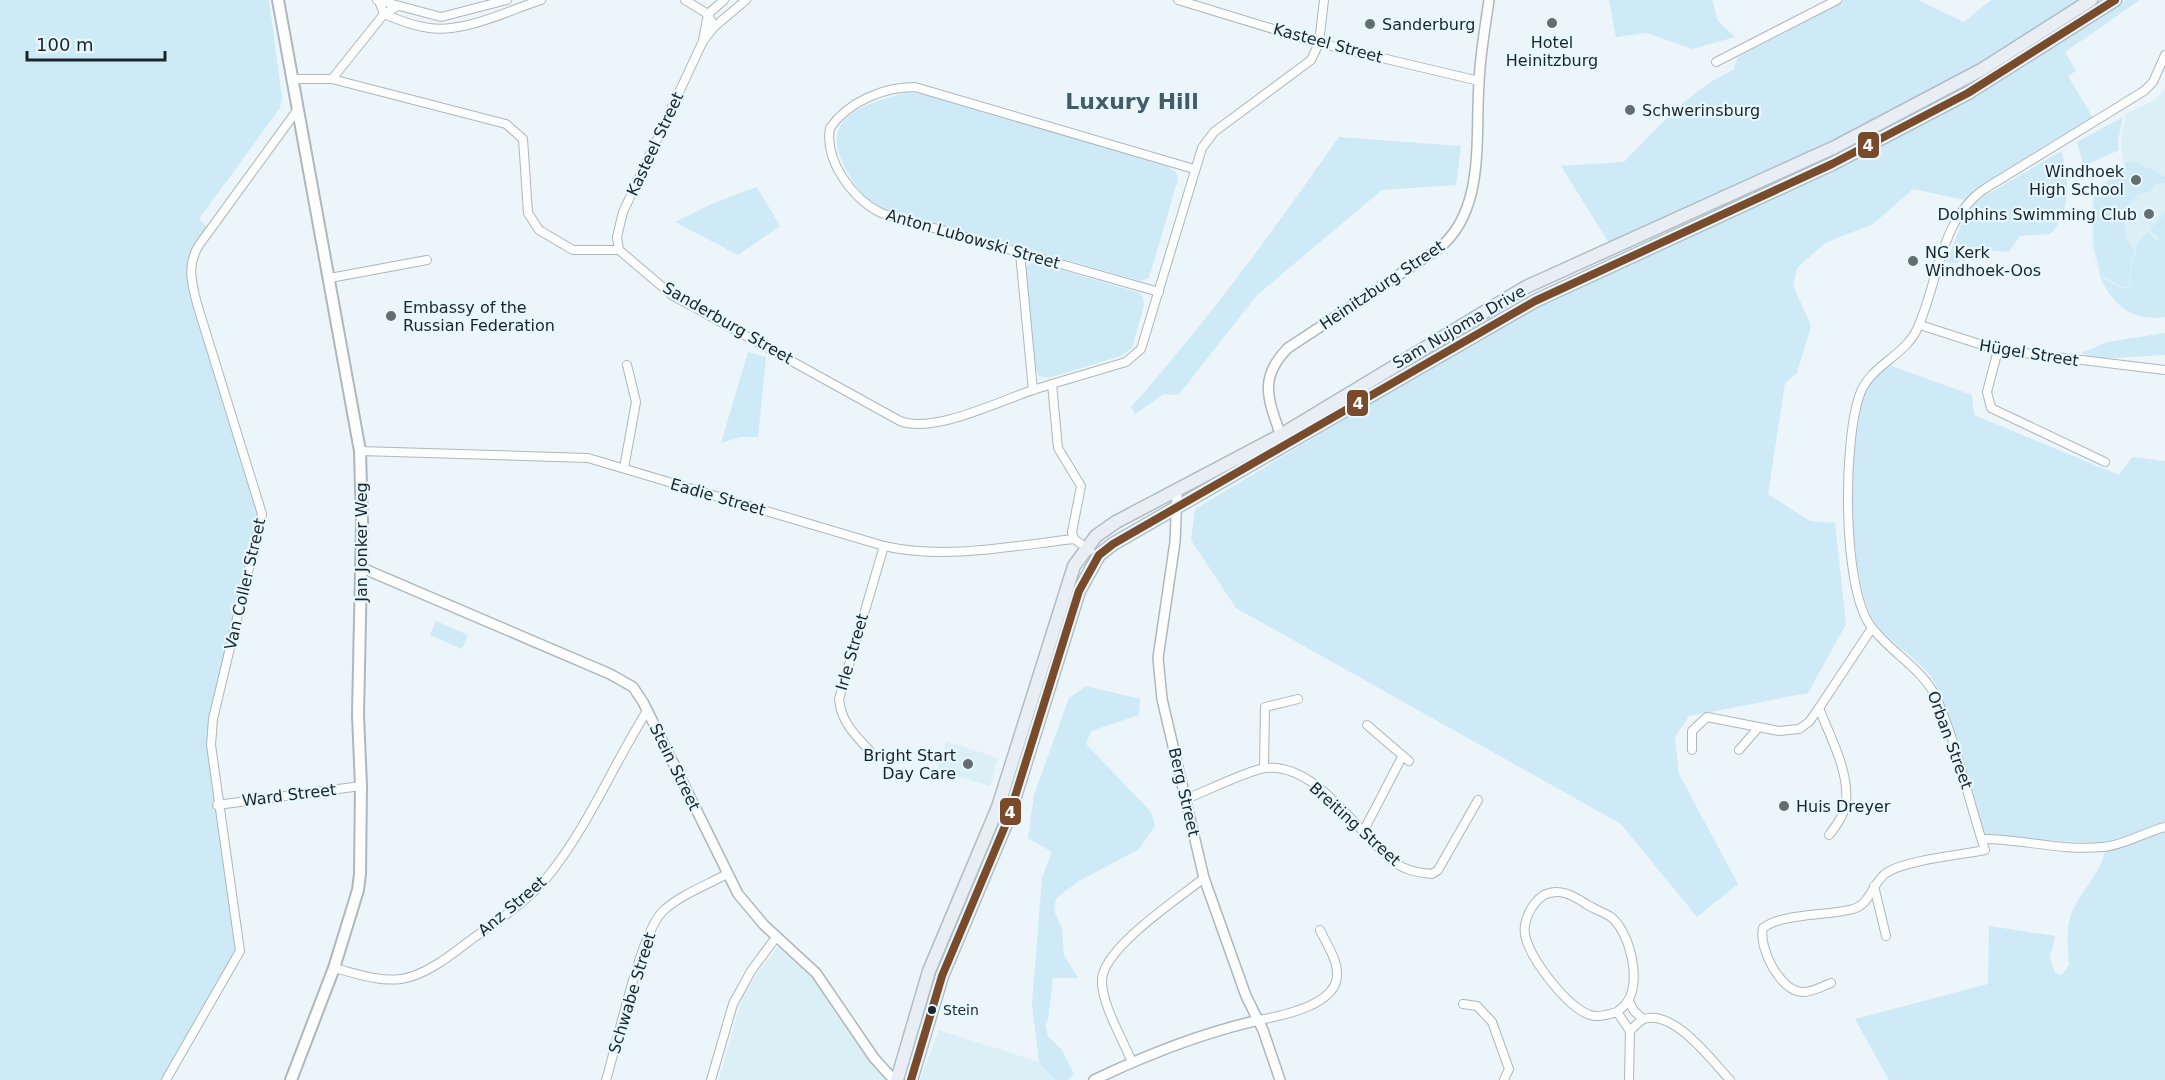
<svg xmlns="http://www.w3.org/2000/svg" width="2165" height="1080" viewBox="0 0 2165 1080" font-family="'DejaVu Sans',sans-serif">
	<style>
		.built { fill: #dbeff7 }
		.green { fill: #cdeaf6 }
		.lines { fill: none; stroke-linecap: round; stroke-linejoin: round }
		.minor-casing { stroke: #aeb7bb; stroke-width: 10 }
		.tertiary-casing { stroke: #aeb7bb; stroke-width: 12 }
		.secondary-casing { stroke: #aeb7bb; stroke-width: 14 }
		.trunk-casing { stroke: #b1bdc5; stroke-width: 15 }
		.minor { stroke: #fcfefe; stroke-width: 8 }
		.tertiary { stroke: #fcfefe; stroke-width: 9 }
		.secondary { stroke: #fcfefe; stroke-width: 10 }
		.trunk { stroke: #e8eef4; stroke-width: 12 }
		.bus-1-casing { stroke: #e7f7fe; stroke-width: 12 }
		.bus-1 { stroke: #7a4b2a; stroke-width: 8 }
		.poi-dot { fill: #646e72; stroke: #e7f7fe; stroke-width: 2 }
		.bus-dot { fill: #1b2529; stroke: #e7f7fe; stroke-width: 2 }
		.labels { text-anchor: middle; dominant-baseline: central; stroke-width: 4.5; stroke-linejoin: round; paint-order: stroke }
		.bus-label { font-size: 14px; fill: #1b2529; stroke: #e7f7fe; text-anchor: start }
		.poi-label { font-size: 16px; fill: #1b2529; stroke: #e7f7fe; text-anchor: start }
		.street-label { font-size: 16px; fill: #1b2529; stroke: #e7f7fe }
		.district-label { font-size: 22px; font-weight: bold; fill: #445c65; stroke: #e7f7fe }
		.line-badge { stroke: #e7f7fe; stroke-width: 2 }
		.badge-label { font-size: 16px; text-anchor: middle; font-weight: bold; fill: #fff }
	</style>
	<rect width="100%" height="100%" fill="#ecf5f9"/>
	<!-- built -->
	<g class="built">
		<polygon points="2165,89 2165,288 2122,289 2100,277 2092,244 2092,190 2124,170 2121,139 2126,114 2156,99"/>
		<polygon points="946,741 998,758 990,786 937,770"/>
		<polygon points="787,944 808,964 894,1080 719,1080 744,992 777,947"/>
		<polygon points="939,1030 1039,1062 1055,1080 920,1080"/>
	</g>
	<!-- green -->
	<g class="green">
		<polygon points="0,0 269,0 282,98 280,108 199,219 210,230 190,271 262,514 211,745 240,951 166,1080 0,1080"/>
		<polygon points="1609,0 1712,0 1718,21 1735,37 1692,49 1647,33 1616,37"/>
		<path d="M1837,0H1918L1964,22L1991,0H2083L1913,107L1612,248L1561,166L1624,162C1658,128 1689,90 1733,70L1742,47Z"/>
		<polygon points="2126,0 2140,0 2065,52 2076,71 2068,76 2095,121 1969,201 1913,189 1873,224 1825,243 1797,268 1793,285 1811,326 1797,373 1785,383 1768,494 1810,521 1835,523 1846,624 1808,693 1689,716 1675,737 1679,774 1738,884 1697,917 1621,824 1236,608 1191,540 1195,509 1539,303 1832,172 1972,97"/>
		<path d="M908,92L925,94L1169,167L1176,172L1178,179L1149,278L1141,281L882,208C862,196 853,184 843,163C819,114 870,103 908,92Z"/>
		<polygon points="2123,117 2118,141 2119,150 2084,166 2077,142"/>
		<path d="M1339,137L1461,146L1456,185L1382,190L1257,295L1180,393L1177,395L1164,394L1135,414L1131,407C1207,322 1273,231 1339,137Z"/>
		<path d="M2061,151C2070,177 2071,214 2050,234L2020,236L2009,252L1968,249L1958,263H1946L1966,212L1983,197Z"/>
		<polygon points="2133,160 2165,177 2165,183 2156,183 2148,193 2139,193 2125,209 2125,237 2135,251 2131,260 2129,287 2123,287 2101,275 2094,244 2094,191 2125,171 2125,164"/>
		<polygon points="757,187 780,226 738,255 675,222 716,202"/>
		<path d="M2165,212V317C2131,321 2114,306 2100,277L2122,289L2130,288L2132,261L2137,252L2136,245L2147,232L2157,241L2160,238L2150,230Z"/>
		<polygon points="1034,262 1137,292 1143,297 1144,306 1132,348 1121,356 1048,378 1039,376 1035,368 1024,275 1026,266"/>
		<polygon points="2165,333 2165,355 2097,359 2081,353 2108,342"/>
		<polygon points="748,352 766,357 758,437 741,437 721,443"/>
		<path d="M1889,365L1972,395L1974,415L2119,475L2132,457L2165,461V1080H1889L1855,1019L1988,984L1989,926L2055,936L2050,958L2055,973L2062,975L2069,965C2068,950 2066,933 2070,918C2077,893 2101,877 2106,847L2095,843L1984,836C1972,785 1958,732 1936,685C1926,662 1886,642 1873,619C1849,578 1844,435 1865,391C1870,380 1880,373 1889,365Z"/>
		<polygon points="436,621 468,635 462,649 430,635"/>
		<polygon points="1086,686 1140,699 1139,715 1091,731 1086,744 1151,812 1155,826 1139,849 1079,881 1056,898 1054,911 1062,928 1064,955 1078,978 1053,978 1048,1020 1045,1026 1048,1036 1062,1050 1074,1074 1067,1080 1055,1080 1039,1062 1032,1004 1042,878 1052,852 1028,838 1034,795 1069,698"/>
	</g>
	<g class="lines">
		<defs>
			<g id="minor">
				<polyline points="377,0 441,17 507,0"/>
				<polyline points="685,0 708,14 714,27"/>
				<polyline points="1178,0 1319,43 1479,81"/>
				<path d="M379,1L384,14C398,20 413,26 429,28C465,33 507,11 541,0"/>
				<polyline points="703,40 708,14 724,0"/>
				<polyline points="1716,62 1837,0"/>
				<path d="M293,79H332L506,124L523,139L528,213L539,230L573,250H619L672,295L900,421C934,434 999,401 1033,390"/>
				<polyline points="332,79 384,14 398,6"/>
				<polyline points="619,250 617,237 623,212 703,41 714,27 746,0"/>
				<polyline points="1020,253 1033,390 1052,384 1058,448 1081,486 1072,532 1074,539 1090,550"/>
				<polyline points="330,278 427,260"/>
				<path d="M1159,292L881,213C853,199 824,161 830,128C848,102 883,87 915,87L1194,169"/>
				<polyline points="1920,325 1998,350 2165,370"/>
				<polyline points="1998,350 1987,392 1991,408 2105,462"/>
				<polyline points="1052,384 1126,362 1141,349 1202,148 1214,132 1311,60 1319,43 1324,0"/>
				<path d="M360,451L588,458L884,546C946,560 1011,546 1074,539"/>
				<polyline points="624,468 636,402 627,365"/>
				<path d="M1819,708C1830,737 1849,770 1846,802C1845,814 1836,826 1829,835"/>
				<polyline points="1367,725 1409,761"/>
				<polyline points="1692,750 1692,731 1707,717 1779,731 1799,729 1809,722 1819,708 1872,628"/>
				<polyline points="1739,750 1758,728"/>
				<path d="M870,751C855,735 841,722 839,699L884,546"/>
				<polyline points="1264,767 1265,707 1298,699"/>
				<path d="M1186,799C1204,792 1253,768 1267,768C1320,764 1360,838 1397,864C1407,871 1421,873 1432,874L1438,870L1478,800"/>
				<polyline points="217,805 361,786"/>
				<polyline points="1364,830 1402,757"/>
				<path d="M1982,839C2023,839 2061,851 2103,847C2122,846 2145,832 2165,827"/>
				<polyline points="1874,886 1886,936"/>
				<path d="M334,968C355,973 378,982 401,979C424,976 450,956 468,942C495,922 528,902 549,875C589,825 613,765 647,711"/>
				<path d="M1831,983C1823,986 1813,992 1803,992C1780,992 1758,947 1763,928C1782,913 1828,916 1853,909C1870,905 1873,882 1886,873C1905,860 1961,855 1985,850C1968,800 1958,747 1937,699C1922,667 1890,653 1870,625C1842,585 1843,440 1860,394C1871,364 1906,356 1918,327C1939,280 1940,218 1986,188L2144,91L2153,82L2165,55"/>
				<polyline points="1629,1001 1634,1011 1643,1019"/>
				<polyline points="1463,1004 1477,1006 1492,1022 1509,1069 1504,1080"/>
				<path d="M1617,1012C1620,1009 1625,1006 1627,1002C1642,982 1630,932 1611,917C1603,912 1594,909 1586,904C1574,896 1559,887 1544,895C1531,903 1521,924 1526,939C1533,962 1567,1007 1590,1015C1599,1018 1609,1014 1617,1012L1630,1031"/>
				<path d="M1259,1020C1281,1016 1339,1005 1337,973C1337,959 1326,943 1320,930"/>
				<path d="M1132,1062C1123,1040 1101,1003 1102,980C1103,948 1179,898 1204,878"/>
				<path d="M166,1080L240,951L211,745L213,719L262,514L198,307C192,285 186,266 199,245L298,109"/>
				<path d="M606,1080C617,1045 640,933 663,911C680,895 707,885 727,874"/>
				<polyline points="711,1080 733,1004 751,971 777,936"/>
				<path d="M1629,1080L1630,1031C1634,1027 1639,1021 1644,1019C1674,1009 1712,1061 1730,1080"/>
			</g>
			<g id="tertiary">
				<path d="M1282,439C1269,401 1257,379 1288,348L1438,249C1486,211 1475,138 1479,83C1480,55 1485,28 1489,0"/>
				<polyline points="1177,492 1175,542 1158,658 1162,699 1204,878 1246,996 1263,1030 1280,1080"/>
				<polyline points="362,568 610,674 633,687 643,702 738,894 764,925 816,973 874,1058 894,1080"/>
				<path d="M1094,1080C1146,1055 1202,1033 1259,1020"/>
			</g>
			<polyline id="secondary" points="278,0 360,451 362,523 358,715 361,786 360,874 358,890 334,968 291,1080"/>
			<g id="trunk">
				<polyline points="897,1080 929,971 998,807 1074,566 1096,536 1116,522 1281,435 1526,287 1835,147 1981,70 2091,0"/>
				<polyline points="911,1080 942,976 1008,819 1079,591 1099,555 1113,544 1535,301 1832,164 1968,93 2115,0"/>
			</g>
		</defs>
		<!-- minor casing -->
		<use href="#minor" class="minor-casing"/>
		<!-- tertiary casing -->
		<use href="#tertiary" class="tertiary-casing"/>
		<!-- secondary casing -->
		<use href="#secondary" class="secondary-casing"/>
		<!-- trunk casing -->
		<use href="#trunk" class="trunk-casing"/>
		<!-- minor -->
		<use href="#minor" class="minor"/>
		<!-- tertiary -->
		<use href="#tertiary" class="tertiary"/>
		<!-- secondary -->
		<use href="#secondary" class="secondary"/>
		<!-- trunk -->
		<use href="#trunk" class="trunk"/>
		<defs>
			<polyline id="bus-1" points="911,1080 942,976 1008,819 1079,591 1099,555 1113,544 1535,301 1832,164 1968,93 2115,0"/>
		</defs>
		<!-- bus-1 casing -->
		<use href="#bus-1" class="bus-1-casing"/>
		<!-- bus-1 -->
		<use href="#bus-1" class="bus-1"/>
	</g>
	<!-- markers -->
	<g class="poi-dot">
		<circle cx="1552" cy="23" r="6"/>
		<circle cx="1370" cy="24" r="6"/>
		<circle cx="1630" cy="110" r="6"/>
		<circle cx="2136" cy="180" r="6"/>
		<circle cx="2149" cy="214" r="6"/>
		<circle cx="1913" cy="261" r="6"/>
		<circle cx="391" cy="316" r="6"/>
		<circle cx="968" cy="764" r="6"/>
		<circle cx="1784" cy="806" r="6"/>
	</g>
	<circle class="bus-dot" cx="932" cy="1010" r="5"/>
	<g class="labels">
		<!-- bus labels -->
		<g class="bus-label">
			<text x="943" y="1010">Stein</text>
		</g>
		<!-- poi labels -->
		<g class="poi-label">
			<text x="1382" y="24">Sanderburg</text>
			<text x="1552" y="42" text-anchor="middle">Hotel<tspan x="1552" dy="18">Heinitzburg</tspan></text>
			<text x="1642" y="110">Schwerinsburg</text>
			<text x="2124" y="171" text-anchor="end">Windhoek<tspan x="2124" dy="18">High School</tspan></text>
			<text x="2137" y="214" text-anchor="end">Dolphins Swimming Club</text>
			<text x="1925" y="252">NG Kerk<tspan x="1925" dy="18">Windhoek-Oos</tspan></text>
			<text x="403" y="307">Embassy of the<tspan x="403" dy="18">Russian Federation</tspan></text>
			<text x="956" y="755" text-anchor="end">Bright Start<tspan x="956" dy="18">Day Care</tspan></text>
			<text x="1796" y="806">Huis Dreyer</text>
		</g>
		<!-- street labels -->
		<g class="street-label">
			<text transform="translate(1328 43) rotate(15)">Kasteel Street</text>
			<text transform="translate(655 144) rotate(-65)">Kasteel Street</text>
			<text transform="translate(973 239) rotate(16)">Anton Lubowski Street</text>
			<text transform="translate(1382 285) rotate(-34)">Heinitzburg Street</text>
			<text transform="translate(728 323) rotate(30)">Sanderburg Street</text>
			<text transform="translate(1459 327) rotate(-30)">Sam Nujoma Drive</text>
			<text transform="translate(2029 353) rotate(9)">Hügel Street</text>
			<text transform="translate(718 497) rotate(16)">Eadie Street</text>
			<text transform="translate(361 542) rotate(-90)">Jan Jonker Weg</text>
			<text transform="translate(245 584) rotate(-77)">Van Coller Street</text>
			<text transform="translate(852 652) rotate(-74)">Irle Street</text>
			<text transform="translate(1950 740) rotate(70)">Orban Street</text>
			<text transform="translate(675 767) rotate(64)">Stein Street</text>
			<text transform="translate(1184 792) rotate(77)">Berg Street</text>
			<text transform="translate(289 795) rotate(-7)">Ward Street</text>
			<text transform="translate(1355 824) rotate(42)">Breiting Street</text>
			<text transform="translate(512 906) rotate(-40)">Anz Street</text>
			<text transform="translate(632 993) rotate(-73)">Schwabe Street</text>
		</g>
		<!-- district labels -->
		<g class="district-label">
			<text x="1132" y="101">Luxury Hill</text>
		</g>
	</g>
	<g class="line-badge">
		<rect x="1857" y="131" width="23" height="28" rx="6" fill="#7a4b2a"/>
		<rect x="1346" y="389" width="23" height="28" rx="6" fill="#7a4b2a"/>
		<rect x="999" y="797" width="23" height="29" rx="6" fill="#7a4b2a"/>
	</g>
	<g class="badge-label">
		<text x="1868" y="151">4</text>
		<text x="1358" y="409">4</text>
		<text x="1010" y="818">4</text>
	</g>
	<!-- scale -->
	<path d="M27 51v9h138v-9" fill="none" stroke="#1b2529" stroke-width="3"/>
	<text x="36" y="51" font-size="18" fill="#1b2529" stroke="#e7f7fe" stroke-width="4.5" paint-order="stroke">100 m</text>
</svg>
